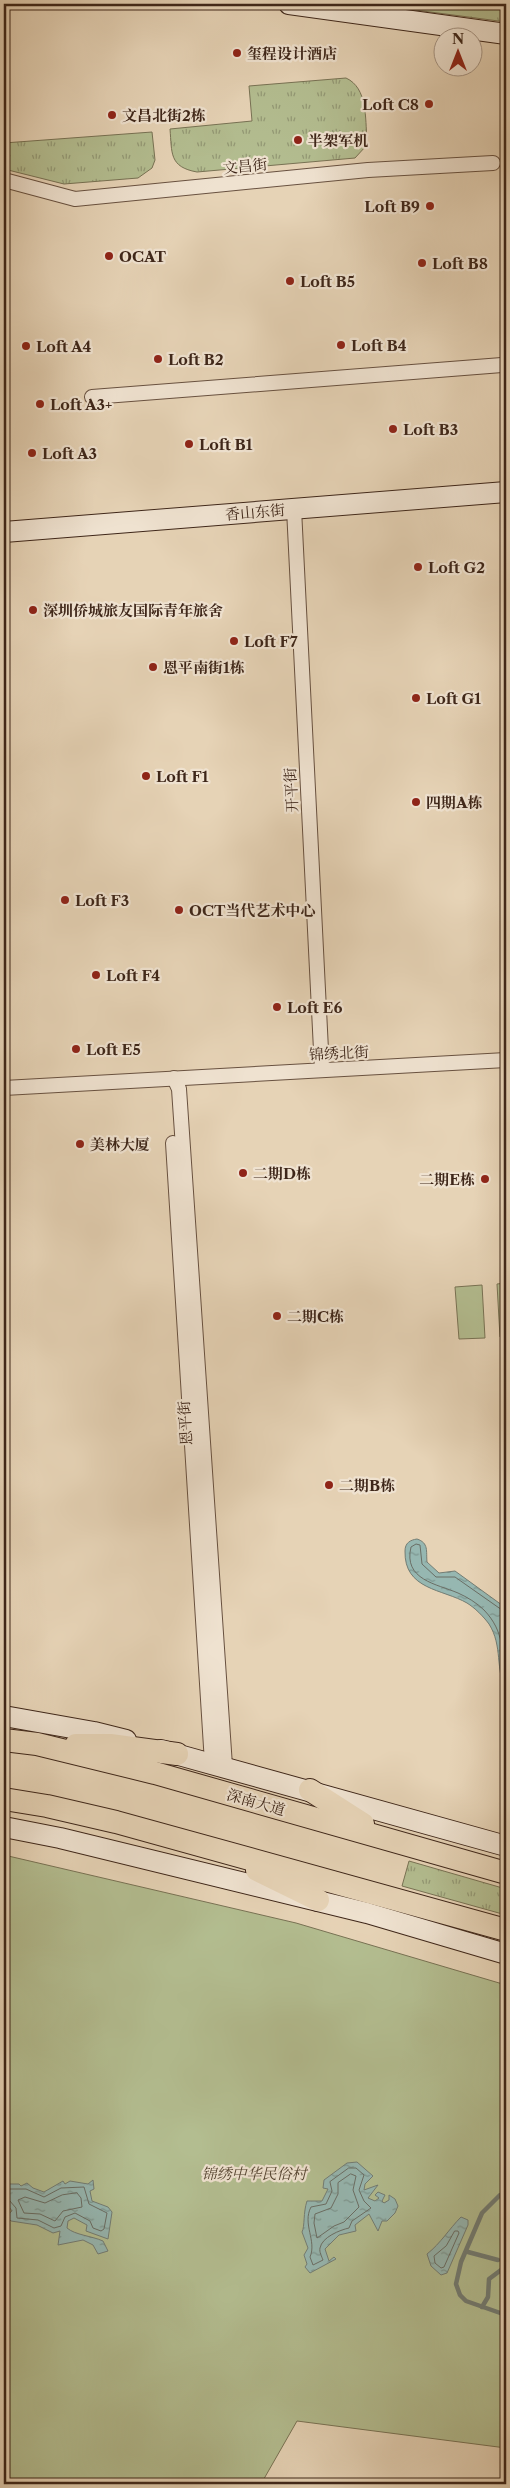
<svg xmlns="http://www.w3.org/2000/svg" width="510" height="2488" viewBox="0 0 510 2488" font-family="'Libre Caslon Text','Noto Serif SC',serif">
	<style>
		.grass { fill: url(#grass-tufts); stroke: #787254 }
		.park { fill: #b3bd90; stroke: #787254 }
		.water { fill: url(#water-ripples); stroke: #737d74 }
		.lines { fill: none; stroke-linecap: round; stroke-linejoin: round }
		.shore { stroke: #6a6e65; stroke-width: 1 }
		.stream { stroke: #737d74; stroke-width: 4.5 }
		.street-casing { stroke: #685140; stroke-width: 16 }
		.secondary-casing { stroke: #3e2619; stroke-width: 22 }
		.primary-casing { stroke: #3e2619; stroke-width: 24 }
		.street { stroke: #efe2d0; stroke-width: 14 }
		.secondary { stroke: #efe2d0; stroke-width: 20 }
		.primary { stroke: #e6d3b6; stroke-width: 22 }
		.poi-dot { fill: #8f2418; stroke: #efe2d0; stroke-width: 2 }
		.labels { text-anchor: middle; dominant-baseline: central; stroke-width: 4.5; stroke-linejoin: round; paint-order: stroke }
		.poi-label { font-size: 15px; font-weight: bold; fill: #3e2619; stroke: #efe2d0; text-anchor: start }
		.street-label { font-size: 15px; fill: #3e2619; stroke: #efe2d0 }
		.park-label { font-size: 15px; font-style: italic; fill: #554431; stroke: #efe2d0 }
	</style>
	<defs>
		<pattern id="grass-tufts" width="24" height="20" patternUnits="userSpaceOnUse" patternTransform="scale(1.25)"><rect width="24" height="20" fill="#b3bd90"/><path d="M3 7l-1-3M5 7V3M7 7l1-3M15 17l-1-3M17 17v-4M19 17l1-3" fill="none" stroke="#939975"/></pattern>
		<pattern id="water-ripples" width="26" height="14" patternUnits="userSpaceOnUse" patternTransform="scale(1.25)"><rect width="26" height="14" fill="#96b7b1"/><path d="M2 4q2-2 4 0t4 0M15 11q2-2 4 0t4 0" fill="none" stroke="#7c958f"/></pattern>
	</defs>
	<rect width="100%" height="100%" fill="#e6d3b6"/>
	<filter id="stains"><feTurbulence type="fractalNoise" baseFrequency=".004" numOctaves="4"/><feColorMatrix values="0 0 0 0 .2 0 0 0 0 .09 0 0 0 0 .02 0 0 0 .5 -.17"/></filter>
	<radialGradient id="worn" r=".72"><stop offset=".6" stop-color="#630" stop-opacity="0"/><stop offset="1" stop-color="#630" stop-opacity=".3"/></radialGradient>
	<!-- grass -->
	<g class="grass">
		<polygon points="370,4 506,4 506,22"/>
		<path d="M346,78C368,88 365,119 367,139L366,146L355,158L197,172C169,167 172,153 170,129L252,121L249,86Z"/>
		<polygon points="152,132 155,160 152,168 138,178 64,184 4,169 4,143"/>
		<polygon points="409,1861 506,1889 506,1915 402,1886"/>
	</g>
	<!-- park -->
	<g class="park">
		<polygon points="506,1283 506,1336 500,1337 497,1284"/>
		<polygon points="482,1285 485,1338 459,1339 455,1287"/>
		<polygon points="4,1855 296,1923 506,1985 506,2448 297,2421 261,2484 4,2484"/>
	</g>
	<!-- water -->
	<g class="water">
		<path d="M417,1539C429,1543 426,1551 427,1562L439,1573L455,1571L506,1608V1690C495,1670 503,1646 489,1624C483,1616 475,1608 467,1603C443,1589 404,1590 405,1551C405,1543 410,1540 417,1539Z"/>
		<path d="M357,2162L373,2176L365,2184L364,2190L378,2185L368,2198L375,2201L379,2198L375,2195L378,2192L385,2195L382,2201L384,2203L389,2200V2195L395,2199L398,2206L395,2213L387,2221H382L378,2231L369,2214L355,2225L356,2231L339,2235L325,2249L329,2261L334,2257L336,2259L310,2273L305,2267L307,2264L304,2255L308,2248L302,2232C305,2226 303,2213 307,2201H322L328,2189L323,2188L324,2180L347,2163Z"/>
		<path d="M93,2180L94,2189L90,2191L92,2201L108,2207L112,2212L108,2239L86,2231L87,2225L74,2218L68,2221L67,2228C75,2235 92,2236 103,2241L108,2251L98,2254L93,2245L83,2240L58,2245L60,2231L53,2233L37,2225L11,2221L6,2216L12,2211L7,2204L4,2205V2184H19L21,2186L27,2183L33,2188L44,2192L63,2181L65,2184L70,2181L88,2184Z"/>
		<path d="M461,2217L468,2220V2225L447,2273L441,2275L431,2266L427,2254C441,2243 449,2229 461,2217Z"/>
	</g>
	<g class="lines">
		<!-- shore -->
		<g class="shore">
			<path d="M506,1611L502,1610L455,1577H436L422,1564L420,1545L416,1544L411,1547C403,1580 437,1584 458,1593C467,1597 477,1603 484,1610C505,1632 501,1651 506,1678"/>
			<path d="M349,2168H356L364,2175L359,2190L364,2201L371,2208L352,2221L349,2228C340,2230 322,2237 320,2248C319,2252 322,2257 323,2260L313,2265L310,2257C317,2241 302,2224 311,2207L326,2204L332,2191L330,2182Z"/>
			<polygon points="351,2174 356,2176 353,2190 359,2207 344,2222 334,2226 317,2238 314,2223 315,2214 331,2208 338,2194 338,2183"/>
			<polyline points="4,2189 26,2189 44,2197 61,2188 84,2187 89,2204 107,2213 104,2229 101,2231 93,2228 90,2221 75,2213 65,2217 61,2226 54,2228 38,2220 17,2218 16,2208 9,2200 4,2200"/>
			<polygon points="77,2193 81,2198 82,2207 63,2211 55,2221 40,2214 24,2213 18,2200 25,2197 45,2203 62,2195"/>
			<polygon points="455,2231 458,2231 459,2233 444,2267 441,2268 435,2263 434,2256 446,2246"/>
		</g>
		<!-- stream -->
		<g class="stream">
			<polyline points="506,2195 500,2195 482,2213 461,2262 456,2284 460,2295 466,2301 506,2315"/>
			<polyline points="468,2252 498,2260"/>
			<polyline points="482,2307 488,2297 489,2279 501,2270"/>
		</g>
		<defs>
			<g id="street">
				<polyline points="4,180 75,199 368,170 493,163"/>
				<polyline points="92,397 502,365"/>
				<polyline points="294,509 322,1070"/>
				<polyline points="174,1078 179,1089 225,1766"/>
				<polyline points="4,1088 506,1060"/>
				<polyline points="173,1143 212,1763"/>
			</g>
			<g id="secondary">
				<polyline points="289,4 506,34"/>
				<polyline points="4,532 506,492"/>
				<polyline points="4,1716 94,1732 126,1740"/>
				<polyline points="161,1750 506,1846"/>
				<polyline points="4,1827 60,1838 367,1913 506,1954"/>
			</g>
			<g id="primary">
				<polyline points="4,1740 37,1744 155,1773 506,1873"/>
				<polyline points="76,1745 110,1745 177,1754"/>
				<polyline points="310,1790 363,1824"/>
				<polyline points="4,1799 47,1806 116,1822 506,1930"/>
				<polyline points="257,1870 318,1900"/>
			</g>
		</defs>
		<!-- street casing -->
		<use href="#street" class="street-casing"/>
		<!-- secondary casing -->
		<use href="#secondary" class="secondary-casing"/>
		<!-- primary casing -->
		<use href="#primary" class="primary-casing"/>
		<!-- street -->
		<use href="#street" class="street"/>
		<!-- secondary -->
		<use href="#secondary" class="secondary"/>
		<!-- primary -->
		<use href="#primary" class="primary"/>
	</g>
	<!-- markers -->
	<g class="poi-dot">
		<circle cx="237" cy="53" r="5"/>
		<circle cx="429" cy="104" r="5"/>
		<circle cx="112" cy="115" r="5"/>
		<circle cx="298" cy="140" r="5"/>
		<circle cx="430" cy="206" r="5"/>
		<circle cx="109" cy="256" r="5"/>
		<circle cx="422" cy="263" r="5"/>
		<circle cx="290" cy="281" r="5"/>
		<circle cx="341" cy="345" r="5"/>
		<circle cx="26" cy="346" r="5"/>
		<circle cx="158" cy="359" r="5"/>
		<circle cx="40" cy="404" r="5"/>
		<circle cx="393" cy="429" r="5"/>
		<circle cx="189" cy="444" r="5"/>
		<circle cx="32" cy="453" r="5"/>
		<circle cx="418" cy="567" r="5"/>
		<circle cx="33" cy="610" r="5"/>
		<circle cx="234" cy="641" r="5"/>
		<circle cx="153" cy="667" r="5"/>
		<circle cx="416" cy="698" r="5"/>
		<circle cx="146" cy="776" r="5"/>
		<circle cx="416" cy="802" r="5"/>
		<circle cx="65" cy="900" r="5"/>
		<circle cx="179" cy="910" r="5"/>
		<circle cx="96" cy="975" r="5"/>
		<circle cx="277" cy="1007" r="5"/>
		<circle cx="76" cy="1049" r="5"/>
		<circle cx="80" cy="1144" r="5"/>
		<circle cx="243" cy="1173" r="5"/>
		<circle cx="485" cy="1179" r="5"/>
		<circle cx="277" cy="1316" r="5"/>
		<circle cx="329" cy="1485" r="5"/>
	</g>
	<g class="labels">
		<!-- poi labels -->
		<g class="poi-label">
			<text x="247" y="53">玺程设计酒店</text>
			<text x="419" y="104" text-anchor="end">Loft C8</text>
			<text x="122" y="115">文昌北街2栋</text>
			<text x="308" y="140">半架军机</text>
			<text x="420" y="206" text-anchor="end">Loft B9</text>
			<text x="119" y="256">OCAT</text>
			<text x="432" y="263">Loft B8</text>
			<text x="300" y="281">Loft B5</text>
			<text x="351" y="345">Loft B4</text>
			<text x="36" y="346">Loft A4</text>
			<text x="168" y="359">Loft B2</text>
			<text x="50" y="404">Loft A3+</text>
			<text x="403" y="429">Loft B3</text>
			<text x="199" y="444">Loft B1</text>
			<text x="42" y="453">Loft A3</text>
			<text x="428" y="567">Loft G2</text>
			<text x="43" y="610">深圳侨城旅友国际青年旅舍</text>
			<text x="244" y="641">Loft F7</text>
			<text x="163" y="667">恩平南街1栋</text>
			<text x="426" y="698">Loft G1</text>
			<text x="156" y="776">Loft F1</text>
			<text x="426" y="802">四期A栋</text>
			<text x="75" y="900">Loft F3</text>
			<text x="189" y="910">OCT当代艺术中心</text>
			<text x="106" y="975">Loft F4</text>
			<text x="287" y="1007">Loft E6</text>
			<text x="86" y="1049">Loft E5</text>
			<text x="90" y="1144">美林大厦</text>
			<text x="253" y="1173">二期D栋</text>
			<text x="475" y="1179" text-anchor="end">二期E栋</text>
			<text x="287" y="1316">二期C栋</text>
			<text x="339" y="1485">二期B栋</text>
		</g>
		<!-- street labels -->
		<g class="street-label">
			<text transform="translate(245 166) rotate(-6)">文昌街</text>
			<text transform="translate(255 512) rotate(-5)">香山东街</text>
			<text transform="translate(291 790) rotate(-93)">开平街</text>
			<text transform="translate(339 1053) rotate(-3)">锦绣北街</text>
			<text transform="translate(185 1423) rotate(-94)">恩平街</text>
			<text transform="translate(256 1802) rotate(16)">深南大道</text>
		</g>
		<!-- park labels -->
		<g class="park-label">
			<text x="254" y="2173">锦绣中华民俗村</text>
		</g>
	</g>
	<!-- margin -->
	<rect width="510" height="2488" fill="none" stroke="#e6d3b6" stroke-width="20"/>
	<rect x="5" y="5" width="500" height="2478" fill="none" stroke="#3e2619" stroke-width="2.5"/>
	<rect x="10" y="10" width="490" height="2468" fill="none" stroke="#3e2619"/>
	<!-- north arrow -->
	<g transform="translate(458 52)"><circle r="24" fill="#efe2d0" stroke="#a89787"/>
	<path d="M0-4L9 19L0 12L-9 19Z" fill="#8f2418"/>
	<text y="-8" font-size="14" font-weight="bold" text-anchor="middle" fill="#3e2619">N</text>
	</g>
	<rect width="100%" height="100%" filter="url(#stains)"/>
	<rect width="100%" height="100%" fill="url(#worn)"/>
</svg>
